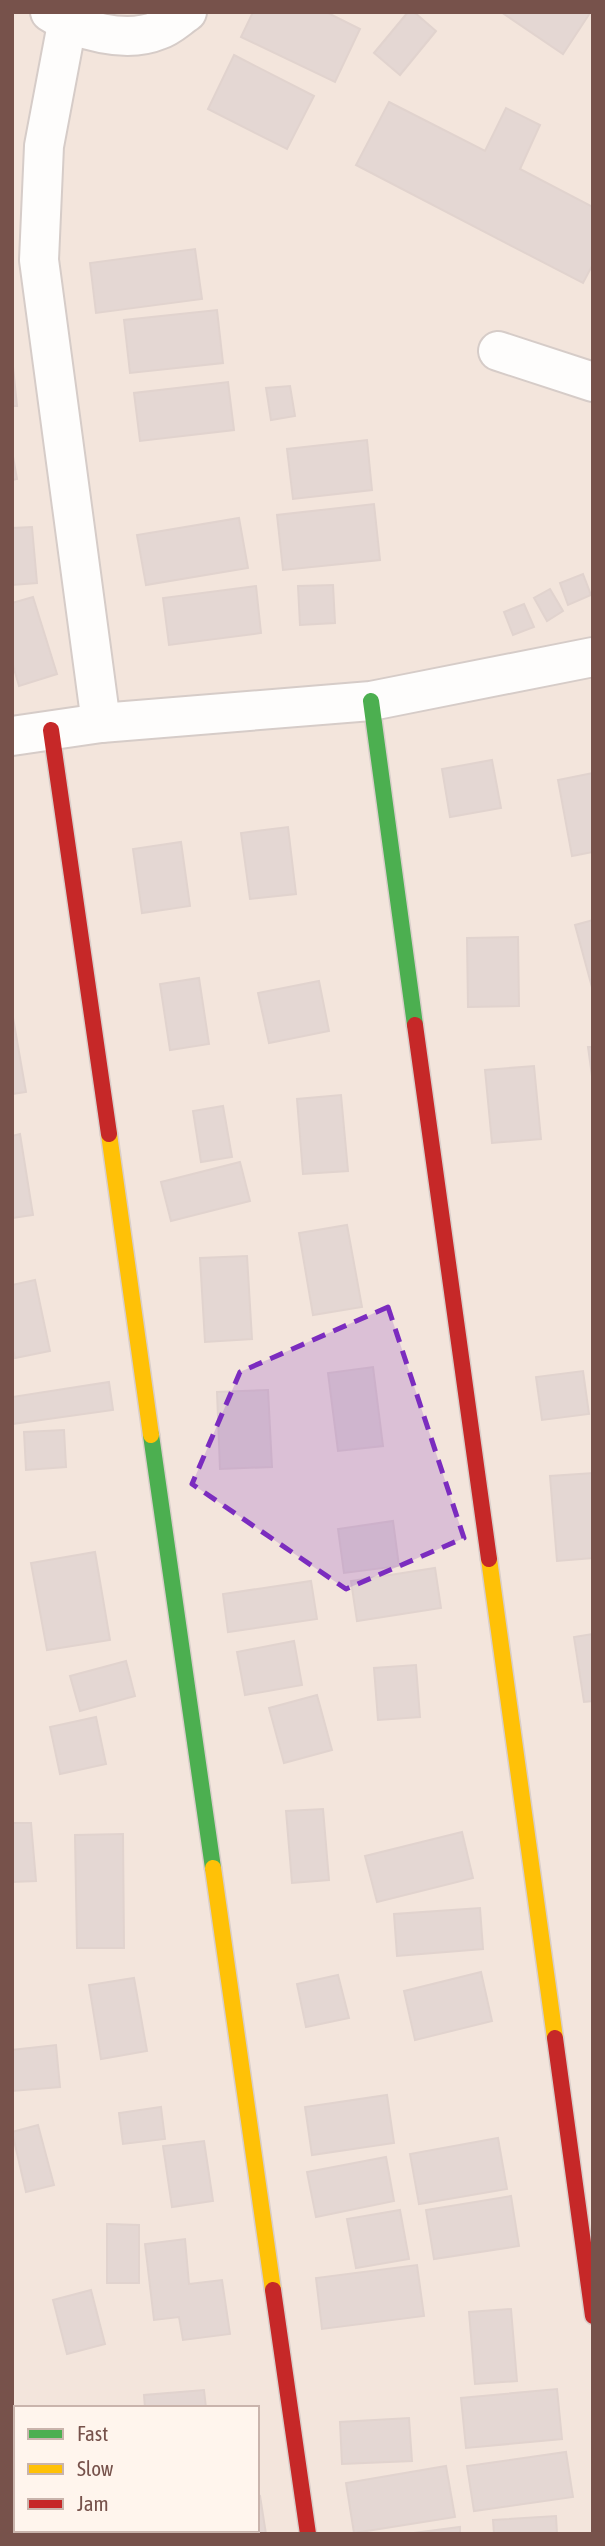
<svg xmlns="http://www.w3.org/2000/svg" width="605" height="2546" viewBox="0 0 605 2546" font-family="'Asap Condensed',sans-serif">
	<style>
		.residential { fill: #f3e5dc; fill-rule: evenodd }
		.building { fill: #e4d7d3; stroke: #e1d3ce; stroke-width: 2 }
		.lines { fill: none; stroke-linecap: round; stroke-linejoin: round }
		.street-casing { stroke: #d6ccc8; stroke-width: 42 }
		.fast-casing { stroke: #d9ceca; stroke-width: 19 }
		.slow-casing { stroke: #d9ceca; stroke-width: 19 }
		.jam-casing { stroke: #d9ceca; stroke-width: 19 }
		.street { stroke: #fefdfc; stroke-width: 38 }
		.fast { stroke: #4caf50; stroke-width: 16 }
		.slow { stroke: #ffc107; stroke-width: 16 }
		.jam { stroke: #c62828; stroke-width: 16 }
		.marked { fill: #7b2cbf; fill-opacity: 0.2; stroke: #7b2cbf; stroke-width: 5; stroke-dasharray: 14 9; stroke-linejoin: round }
	</style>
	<rect width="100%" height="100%" fill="#f8f1ec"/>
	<!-- residential -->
	<path class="residential" d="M12,12H593V2534H12ZM16,2408H257V2530H16Z"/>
	<!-- building -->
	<g class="building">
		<polygon points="253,12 326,12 360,29 335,82 241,37"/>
		<polygon points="408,12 414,12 436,31 400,75 374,53"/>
		<polygon points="501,12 589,12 590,13 563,54"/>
		<polygon points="234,55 314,96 287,149 208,109"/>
		<polygon points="389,102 485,151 506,108 540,125 520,169 593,207 593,264 583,283 356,165"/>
		<polygon points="195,249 202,299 96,313 90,263"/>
		<polygon points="217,310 223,363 130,373 124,320"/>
		<polygon points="12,357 17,406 12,406"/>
		<polygon points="228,382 234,430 140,441 134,393"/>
		<polygon points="290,386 295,416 271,420 266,388"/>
		<polygon points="367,440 372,490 293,499 287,449"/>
		<polygon points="12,451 17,479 12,480"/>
		<polygon points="374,504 380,560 283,570 277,515"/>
		<polygon points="239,518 248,568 146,585 137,535"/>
		<polygon points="32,527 37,583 12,585 12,528"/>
		<polygon points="583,574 591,595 568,605 560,583"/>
		<polygon points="333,585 335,623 300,625 298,586"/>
		<polygon points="256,586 261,633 169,645 163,598"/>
		<polygon points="550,589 563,611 547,621 534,598"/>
		<polygon points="33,597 57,674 19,686 12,662 12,603"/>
		<polygon points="524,604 534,627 513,635 504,612"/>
		<polygon points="492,760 501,808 450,817 442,769"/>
		<polygon points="593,773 593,852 572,856 558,780"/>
		<polygon points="288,827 296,894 250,899 241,833"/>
		<polygon points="181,842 190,906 142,913 133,849"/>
		<polygon points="593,920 593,991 575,925"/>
		<polygon points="518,937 519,1006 468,1007 467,938"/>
		<polygon points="199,978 209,1044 170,1050 160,984"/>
		<polygon points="319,981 329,1031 269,1043 258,993"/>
		<polygon points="12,1012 26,1092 12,1094"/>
		<polygon points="588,1047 593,1047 593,1083"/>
		<polygon points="534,1066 541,1139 492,1143 485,1070"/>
		<polygon points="341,1095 348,1171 303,1174 297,1099"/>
		<polygon points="223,1106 232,1157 201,1162 193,1111"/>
		<polygon points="20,1134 33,1215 12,1218 12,1136"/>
		<polygon points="240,1162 250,1201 171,1221 161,1182"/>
		<polygon points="347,1225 362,1307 313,1315 299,1233"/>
		<polygon points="247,1256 252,1339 205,1342 200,1258"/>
		<polygon points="35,1280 50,1351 15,1358 12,1347 12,1285"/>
		<polygon points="373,1367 383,1446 338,1451 328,1373"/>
		<polygon points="583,1371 589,1414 542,1420 536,1377"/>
		<polygon points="109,1382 113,1410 12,1424 12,1397"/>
		<polygon points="268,1390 272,1467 220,1469 217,1392"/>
		<polygon points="64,1430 66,1467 26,1470 24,1432"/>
		<polygon points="593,1473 593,1558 557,1561 550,1476"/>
		<polygon points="393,1521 399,1566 344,1573 338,1529"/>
		<polygon points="95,1552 110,1640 47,1650 31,1563"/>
		<polygon points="435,1568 441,1608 357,1621 351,1581"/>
		<polygon points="311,1581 317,1619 228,1632 223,1594"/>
		<polygon points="593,1634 593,1701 584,1702 574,1637"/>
		<polygon points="294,1641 302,1685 245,1695 237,1652"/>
		<polygon points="126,1661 135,1696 80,1711 70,1676"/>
		<polygon points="416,1665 420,1717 378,1720 374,1668"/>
		<polygon points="317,1695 332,1750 284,1763 269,1708"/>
		<polygon points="96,1717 106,1764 60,1774 50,1727"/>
		<polygon points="323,1809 329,1880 292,1883 286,1811"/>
		<polygon points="12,1823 31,1823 36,1881 12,1882"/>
		<polygon points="462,1832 473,1878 377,1902 365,1856"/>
		<polygon points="123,1834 124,1948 77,1948 75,1835"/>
		<polygon points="480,1908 483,1949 397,1956 394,1914"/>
		<polygon points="481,1972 492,2021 415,2040 404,1991"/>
		<polygon points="338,1975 349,2018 306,2027 297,1984"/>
		<polygon points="134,1978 147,2051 101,2059 89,1985"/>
		<polygon points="56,2045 60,2087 12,2091 12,2050"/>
		<polygon points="387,2095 394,2143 312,2155 305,2107"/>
		<polygon points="161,2107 165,2139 123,2144 119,2113"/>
		<polygon points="38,2125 54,2185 26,2192 12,2132"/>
		<polygon points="498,2138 507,2189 419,2204 410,2154"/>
		<polygon points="204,2141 213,2201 172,2207 163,2146"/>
		<polygon points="386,2157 394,2201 316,2217 307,2172"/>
		<polygon points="511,2196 519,2246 434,2259 426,2210"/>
		<polygon points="400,2210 409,2259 356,2268 347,2219"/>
		<polygon points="107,2224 139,2225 139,2283 107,2283"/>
		<polygon points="185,2239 189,2284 222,2280 230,2334 183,2340 179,2317 154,2320 145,2244"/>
		<polygon points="417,2265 424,2316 322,2329 316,2278"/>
		<polygon points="91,2290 105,2344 67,2354 53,2300"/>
		<polygon points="511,2309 517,2381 475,2384 469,2312"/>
		<polygon points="557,2389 562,2439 466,2448 461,2398"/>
		<polygon points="204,2390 206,2408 145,2408 144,2395"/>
		<polygon points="409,2418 412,2461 342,2464 340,2422"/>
		<polygon points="566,2452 573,2497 474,2511 467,2466"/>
		<polygon points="446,2466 455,2517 354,2533 346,2483"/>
		<polygon points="260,2496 266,2534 222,2534 221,2530 257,2530 257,2497"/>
		<polygon points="556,2516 557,2534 494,2534 493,2520"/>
		<polygon points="460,2527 460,2534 406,2534"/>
		<polygon points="35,2530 79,2530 80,2534 36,2534"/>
	</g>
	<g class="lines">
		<defs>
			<g id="street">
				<path d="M50,12C78,31 126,44 159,30C169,27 178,18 187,12"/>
				<polyline points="67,24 44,146 39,260 101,723"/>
				<polyline points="498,351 593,382"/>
				<polyline points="12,736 101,723 371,701 593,657"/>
			</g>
			<g id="fast">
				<polyline points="371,701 415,1025"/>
				<polyline points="151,1435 213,1868"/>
			</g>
			<g id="slow">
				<polyline points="109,1134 151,1435"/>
				<polyline points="489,1559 555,2038"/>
				<polyline points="213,1868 273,2290"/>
			</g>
			<g id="jam">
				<polyline points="51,730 109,1134"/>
				<polyline points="415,1025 489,1559"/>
				<polyline points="555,2038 593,2316"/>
				<polyline points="273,2290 308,2534"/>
			</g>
		</defs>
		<!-- street casing -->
		<use href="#street" class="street-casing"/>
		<!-- fast casing -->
		<use href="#fast" class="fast-casing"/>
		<!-- slow casing -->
		<use href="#slow" class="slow-casing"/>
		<!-- jam casing -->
		<use href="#jam" class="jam-casing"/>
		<!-- street -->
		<use href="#street" class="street"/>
		<!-- fast -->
		<use href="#fast" class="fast"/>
		<!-- slow -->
		<use href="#slow" class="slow"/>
		<!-- jam -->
		<use href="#jam" class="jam"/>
	</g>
	<!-- marked area -->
	<path class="marked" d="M388,1307L464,1538L346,1589L192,1484L240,1372Z"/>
	<!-- border -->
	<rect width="605" height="2546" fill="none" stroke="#77524b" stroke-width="28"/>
	<!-- legend -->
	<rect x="14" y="2406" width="245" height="126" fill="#fff5ed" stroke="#c9b4ac" stroke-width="2"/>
	<rect x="28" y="2429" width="35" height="10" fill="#4caf50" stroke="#c9b4ac" stroke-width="2"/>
	<text x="77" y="2441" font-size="21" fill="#77524b">Fast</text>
	<rect x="28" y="2464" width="35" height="10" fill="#ffc107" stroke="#c9b4ac" stroke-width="2"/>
	<text x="77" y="2476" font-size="21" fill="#77524b">Slow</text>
	<rect x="28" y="2499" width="35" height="10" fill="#c62828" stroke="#c9b4ac" stroke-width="2"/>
	<text x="77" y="2511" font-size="21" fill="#77524b">Jam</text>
</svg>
